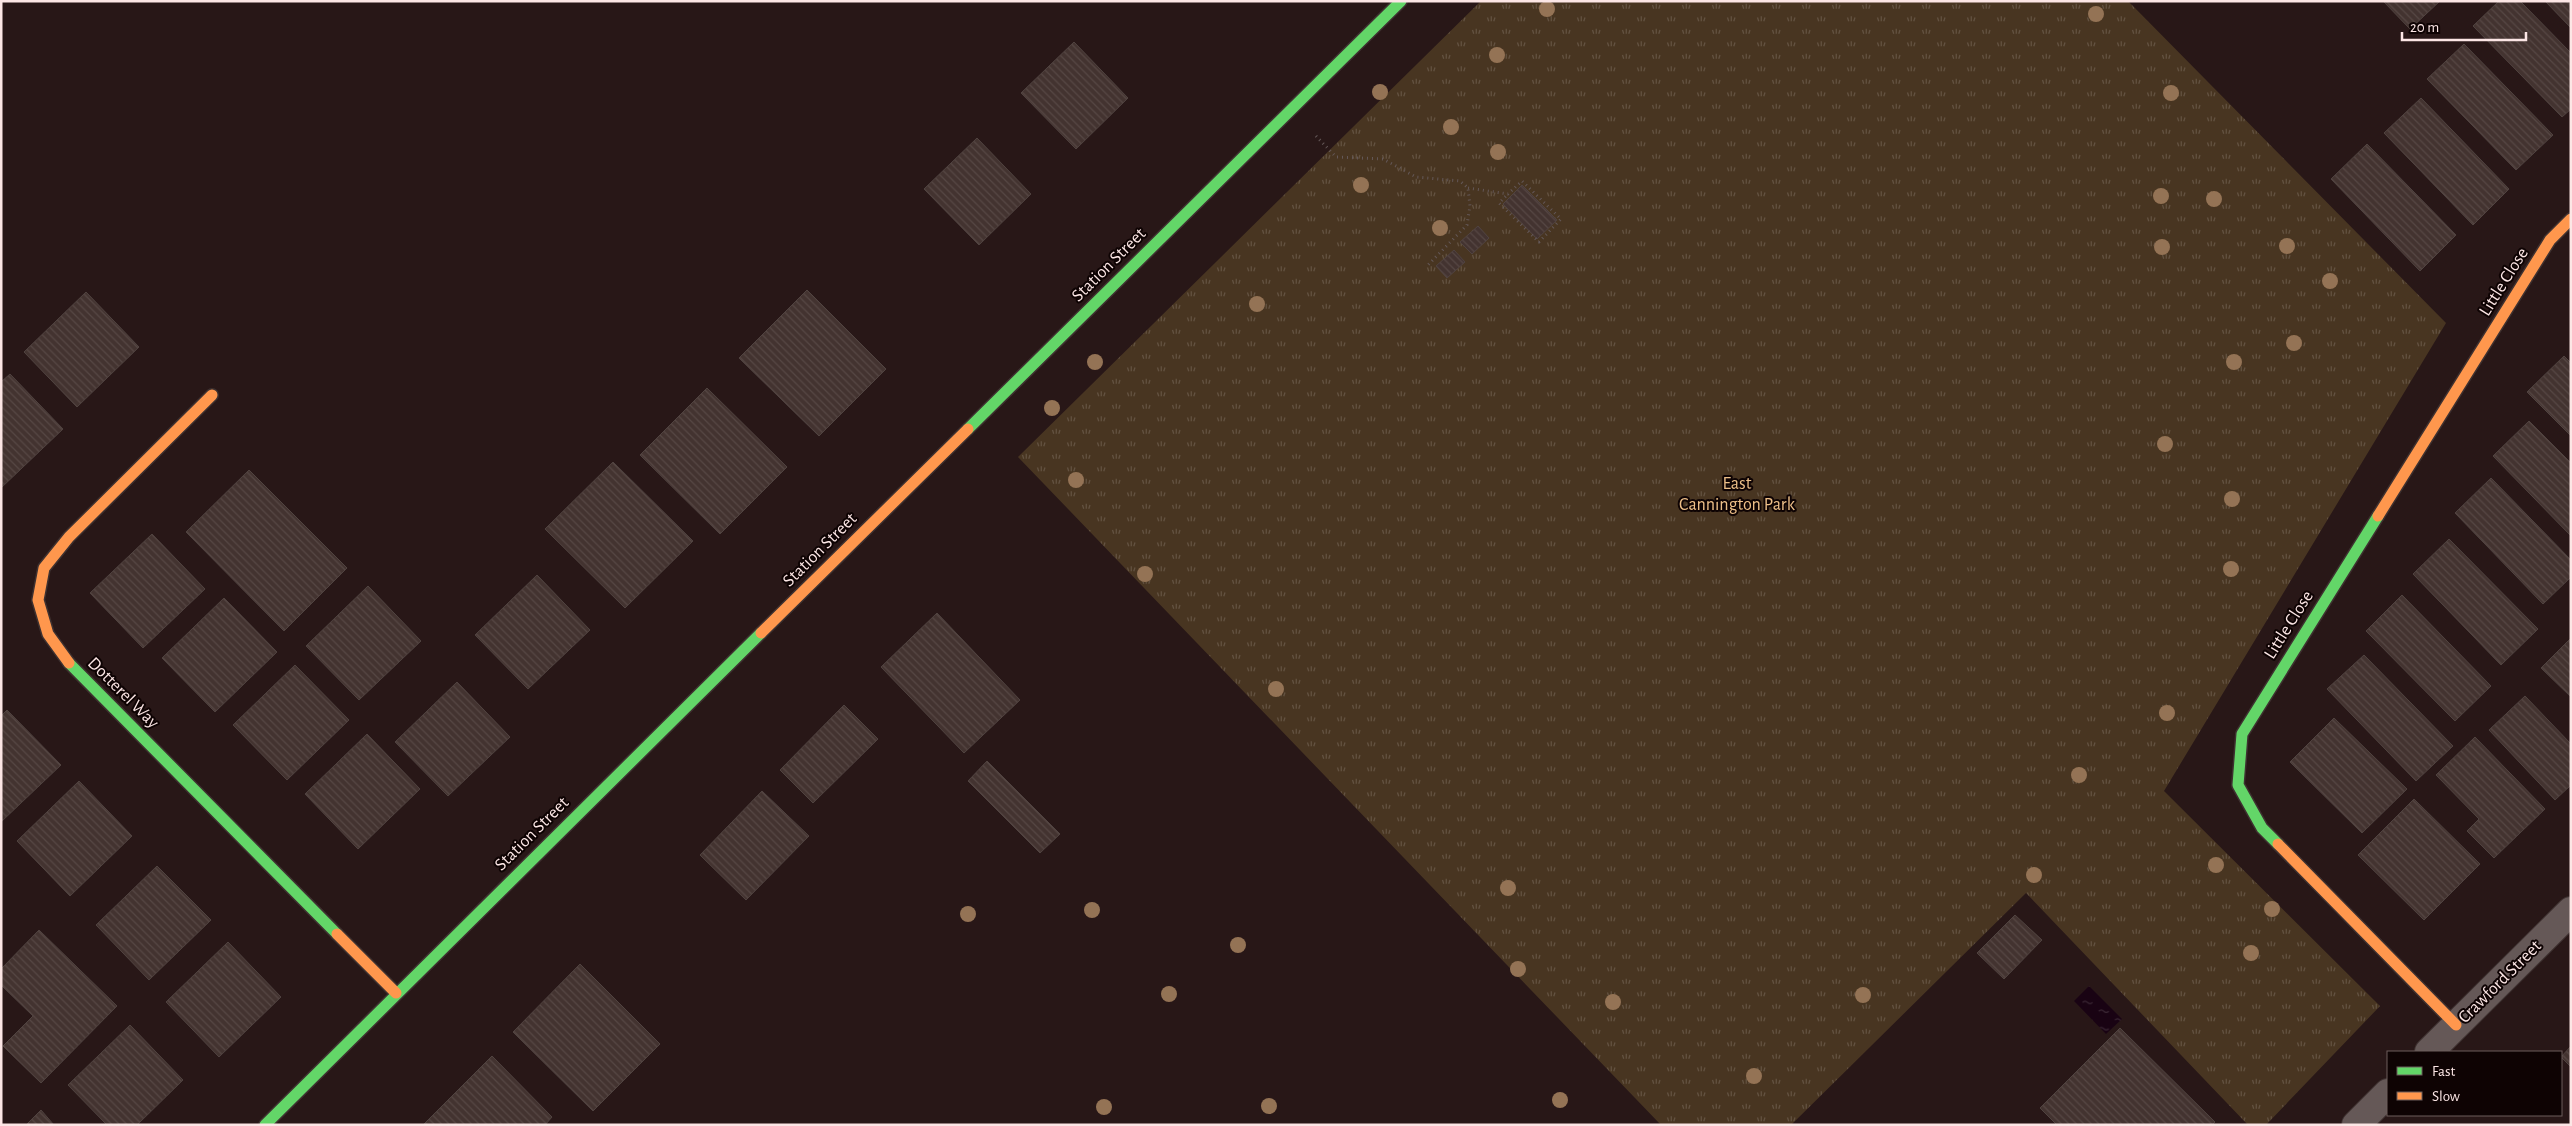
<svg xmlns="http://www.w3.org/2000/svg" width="2572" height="1126" viewBox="0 0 2572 1126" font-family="'Alegreya Sans',sans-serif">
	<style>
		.park { fill: url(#park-tufts) }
		.water { fill: url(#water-ripples) }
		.building { fill: url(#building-back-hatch); stroke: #504340 }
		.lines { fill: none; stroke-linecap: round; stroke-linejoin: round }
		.street-casing { stroke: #3e3130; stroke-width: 30 }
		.fast-casing { stroke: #3e3130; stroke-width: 14 }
		.slow-casing { stroke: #3e3130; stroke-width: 14 }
		.path { stroke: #645858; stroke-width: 3; stroke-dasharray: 1 4; stroke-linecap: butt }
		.street { stroke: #655857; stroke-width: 28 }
		.fast { stroke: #63d668; stroke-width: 11 }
		.slow { stroke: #ff974d; stroke-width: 11 }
		.tree { fill: #947355 }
		.labels { text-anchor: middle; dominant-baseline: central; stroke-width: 4; stroke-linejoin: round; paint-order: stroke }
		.street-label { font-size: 18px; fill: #fce6e5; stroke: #0e0303 }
		.park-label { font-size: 18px; fill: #edbf88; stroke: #0e0303 }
	</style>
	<defs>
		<pattern id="park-tufts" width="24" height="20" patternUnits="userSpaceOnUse" patternTransform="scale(1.25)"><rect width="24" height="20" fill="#483521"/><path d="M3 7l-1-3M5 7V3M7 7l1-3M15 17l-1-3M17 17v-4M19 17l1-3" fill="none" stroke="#635241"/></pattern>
		<pattern id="water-ripples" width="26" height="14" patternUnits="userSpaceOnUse" patternTransform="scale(1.25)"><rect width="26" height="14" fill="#190313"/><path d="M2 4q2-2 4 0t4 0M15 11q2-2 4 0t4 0" fill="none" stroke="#3b2835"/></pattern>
		<pattern id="building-back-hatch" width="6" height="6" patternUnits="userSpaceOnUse" patternTransform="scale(1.25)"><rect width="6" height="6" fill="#433330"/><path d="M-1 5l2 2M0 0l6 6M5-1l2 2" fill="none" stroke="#564744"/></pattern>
	</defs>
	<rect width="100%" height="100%" fill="#281717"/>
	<!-- park -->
	<polygon class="park" points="1481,1 2128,1 2446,323 2164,791 2380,1006 2266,1125 2248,1125 2026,893 1791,1125 1661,1125 1018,457"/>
	<!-- water -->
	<polygon class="water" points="2089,986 2122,1019 2106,1034 2074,1001"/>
	<!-- building -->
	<g class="building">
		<polygon points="2383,1 2440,1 2410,29"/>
		<polygon points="2499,1 2520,1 2571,53 2571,109 2562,117 2473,26"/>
		<polygon points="2545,1 2571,1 2571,28"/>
		<polygon points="1074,42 1128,98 1076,149 1021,93"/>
		<polygon points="2464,44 2553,135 2516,170 2427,79"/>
		<polygon points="2421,98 2509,189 2473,225 2384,133"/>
		<polygon points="977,138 1031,194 979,245 924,189"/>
		<polygon points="2367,144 2456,235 2420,271 2331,179"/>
		<polygon points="1522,185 1557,220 1537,239 1503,204"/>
		<polygon points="1478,226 1489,238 1472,254 1460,242"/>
		<polygon points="1454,250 1465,262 1447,278 1436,266"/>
		<polygon points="807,290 886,369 819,436 739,358"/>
		<polygon points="86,292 139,347 77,407 24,352"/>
		<polygon points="2564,356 2571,363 2571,436 2527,392"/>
		<polygon points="10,374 63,429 1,488 1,382"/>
		<polygon points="707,388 787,467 720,534 640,455"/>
		<polygon points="2529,421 2571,463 2571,536 2493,456"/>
		<polygon points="613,462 693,541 625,608 545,529"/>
		<polygon points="249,470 347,568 284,631 186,532"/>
		<polygon points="2491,478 2571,560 2571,577 2543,604 2455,513"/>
		<polygon points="152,534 205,589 143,648 90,593"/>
		<polygon points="2449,539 2538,629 2501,665 2413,574"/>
		<polygon points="537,575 590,630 528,689 475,635"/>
		<polygon points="368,586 421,641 359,700 306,646"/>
		<polygon points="2402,595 2491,686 2455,721 2366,631"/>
		<polygon points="224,598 277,652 215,712 162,658"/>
		<polygon points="937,613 1020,700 964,753 881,667"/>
		<polygon points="2571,638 2571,697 2541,668"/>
		<polygon points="2364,655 2453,746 2416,781 2327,689"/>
		<polygon points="295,665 349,720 287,780 233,725"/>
		<polygon points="457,682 510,737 448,796 395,742"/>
		<polygon points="2525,696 2571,744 2571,785 2555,800 2489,730"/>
		<polygon points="844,705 878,739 813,803 780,770"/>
		<polygon points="7,710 61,765 1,822 1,716"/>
		<polygon points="2334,718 2407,789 2362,833 2290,762"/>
		<polygon points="367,734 420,789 358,849 305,794"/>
		<polygon points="2475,737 2545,809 2494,858 2467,831 2479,819 2436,775"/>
		<polygon points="987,761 1060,834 1040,853 968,781"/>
		<polygon points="79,781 132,836 70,896 17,841"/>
		<polygon points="762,791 809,836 746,900 700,855"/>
		<polygon points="2414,799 2480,864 2424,920 2358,855"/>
		<polygon points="157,866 211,920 149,980 96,925"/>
		<polygon points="2015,915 2042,940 2004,979 1977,953"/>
		<polygon points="39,930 117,1006 41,1083 3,1046 33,1016 1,985 1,969"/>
		<polygon points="228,942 281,997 219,1057 166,1002"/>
		<polygon points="580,964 660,1044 593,1111 513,1032"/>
		<polygon points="130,1025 183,1080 137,1125 107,1125 68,1085"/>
		<polygon points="2120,1028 2215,1122 2212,1125 2057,1125 2040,1108"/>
		<polygon points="2571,1046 2571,1067 2561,1057"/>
		<polygon points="492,1056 552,1117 545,1125 423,1125"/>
		<polygon points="41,1110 54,1125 26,1125"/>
	</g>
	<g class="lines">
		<defs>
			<g id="street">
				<polyline points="2429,1052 2571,911"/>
				<polyline points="2356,1125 2388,1093"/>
			</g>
			<g id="fast">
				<polyline points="968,429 1401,1"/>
				<polyline points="69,663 337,934"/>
				<polyline points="2278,844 2262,828 2238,785 2242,734 2378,516"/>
				<polyline points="265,1125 761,633"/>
			</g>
			<g id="slow">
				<polyline points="2378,516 2550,240 2571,219"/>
				<polyline points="761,633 968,429"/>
				<polyline points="69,663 48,634 38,600 44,568 69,537 212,395"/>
				<polyline points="2278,844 2456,1025"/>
				<polyline points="337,934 396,993"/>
			</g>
		</defs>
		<!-- street casing -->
		<use href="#street" class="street-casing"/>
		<!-- fast casing -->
		<use href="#fast" class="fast-casing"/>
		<!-- slow casing -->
		<use href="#slow" class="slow-casing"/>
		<!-- path -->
		<g class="path">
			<polyline points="1316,136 1336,157 1383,159 1416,177 1460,181 1468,188 1470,206 1467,225 1427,266"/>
			<polyline points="1468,188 1508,194 1522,181 1561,219 1539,242 1499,203 1508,194"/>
		</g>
		<!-- street -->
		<use href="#street" class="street"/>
		<!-- fast -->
		<use href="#fast" class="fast"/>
		<!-- slow -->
		<use href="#slow" class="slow"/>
	</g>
	<!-- trees -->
	<g class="tree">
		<circle cx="1547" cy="9" r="8"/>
		<circle cx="2096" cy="14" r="8"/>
		<circle cx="1497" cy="55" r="8"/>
		<circle cx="1380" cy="92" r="8"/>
		<circle cx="2171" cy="93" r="8"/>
		<circle cx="1451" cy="127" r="8"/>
		<circle cx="1498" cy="152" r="8"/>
		<circle cx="1361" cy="185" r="8"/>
		<circle cx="2161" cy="196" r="8"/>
		<circle cx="2214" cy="199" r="8"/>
		<circle cx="1440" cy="228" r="8"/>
		<circle cx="2287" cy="246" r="8"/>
		<circle cx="2162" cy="247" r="8"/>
		<circle cx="2330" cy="281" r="8"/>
		<circle cx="1257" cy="304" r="8"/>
		<circle cx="2294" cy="343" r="8"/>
		<circle cx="1095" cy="362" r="8"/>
		<circle cx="2234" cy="362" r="8"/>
		<circle cx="1052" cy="408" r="8"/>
		<circle cx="2165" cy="444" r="8"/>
		<circle cx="1076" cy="480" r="8"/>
		<circle cx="2232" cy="499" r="8"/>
		<circle cx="2231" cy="569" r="8"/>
		<circle cx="1145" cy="574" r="8"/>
		<circle cx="1276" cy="689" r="8"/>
		<circle cx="2167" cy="713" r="8"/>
		<circle cx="2079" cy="775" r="8"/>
		<circle cx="2216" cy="865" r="8"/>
		<circle cx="2034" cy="875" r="8"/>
		<circle cx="1508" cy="888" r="8"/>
		<circle cx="2272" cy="909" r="8"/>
		<circle cx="1092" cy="910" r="8"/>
		<circle cx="968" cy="914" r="8"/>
		<circle cx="1238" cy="945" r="8"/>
		<circle cx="2251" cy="953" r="8"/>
		<circle cx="1518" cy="969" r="8"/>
		<circle cx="1169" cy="994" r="8"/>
		<circle cx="1863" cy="995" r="8"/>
		<circle cx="1613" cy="1002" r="8"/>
		<circle cx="1754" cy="1076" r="8"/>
		<circle cx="1560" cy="1100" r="8"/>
		<circle cx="1269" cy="1106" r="8"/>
		<circle cx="1104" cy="1107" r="8"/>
	</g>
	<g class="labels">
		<!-- street labels -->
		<g class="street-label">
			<text transform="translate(1109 265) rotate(-45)">Station Street</text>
			<text transform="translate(2504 282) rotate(-58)">Little Close</text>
			<text transform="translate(820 550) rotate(-45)">Station Street</text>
			<text transform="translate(2289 625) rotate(-58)">Little Close</text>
			<text transform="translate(123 693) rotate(45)">Dotterel Way</text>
			<text transform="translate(532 834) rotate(-45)">Station Street</text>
			<text transform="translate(2500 982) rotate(-45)">Crawford Street</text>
		</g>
		<!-- park labels -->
		<g class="park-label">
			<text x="1737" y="484">East<tspan x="1737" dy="21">Cannington Park</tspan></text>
		</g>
	</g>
	<!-- border -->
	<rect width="2572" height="1126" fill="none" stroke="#fce6e5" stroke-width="5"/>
	<!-- legend -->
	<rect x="2387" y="1051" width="175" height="65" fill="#0e0303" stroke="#6d5e5d"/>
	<rect x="2397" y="1067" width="25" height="8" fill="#63d668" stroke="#6d5e5d"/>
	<text x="2432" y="1076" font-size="15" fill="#fce6e5">Fast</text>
	<rect x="2397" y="1092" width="25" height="8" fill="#ff974d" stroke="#6d5e5d"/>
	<text x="2432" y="1101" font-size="15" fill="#fce6e5">Slow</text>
	<!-- scale -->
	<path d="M2402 32v8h124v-8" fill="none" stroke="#fce6e5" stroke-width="2.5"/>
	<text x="2410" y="32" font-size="15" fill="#fce6e5" stroke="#0e0303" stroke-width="4" paint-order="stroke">20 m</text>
</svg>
